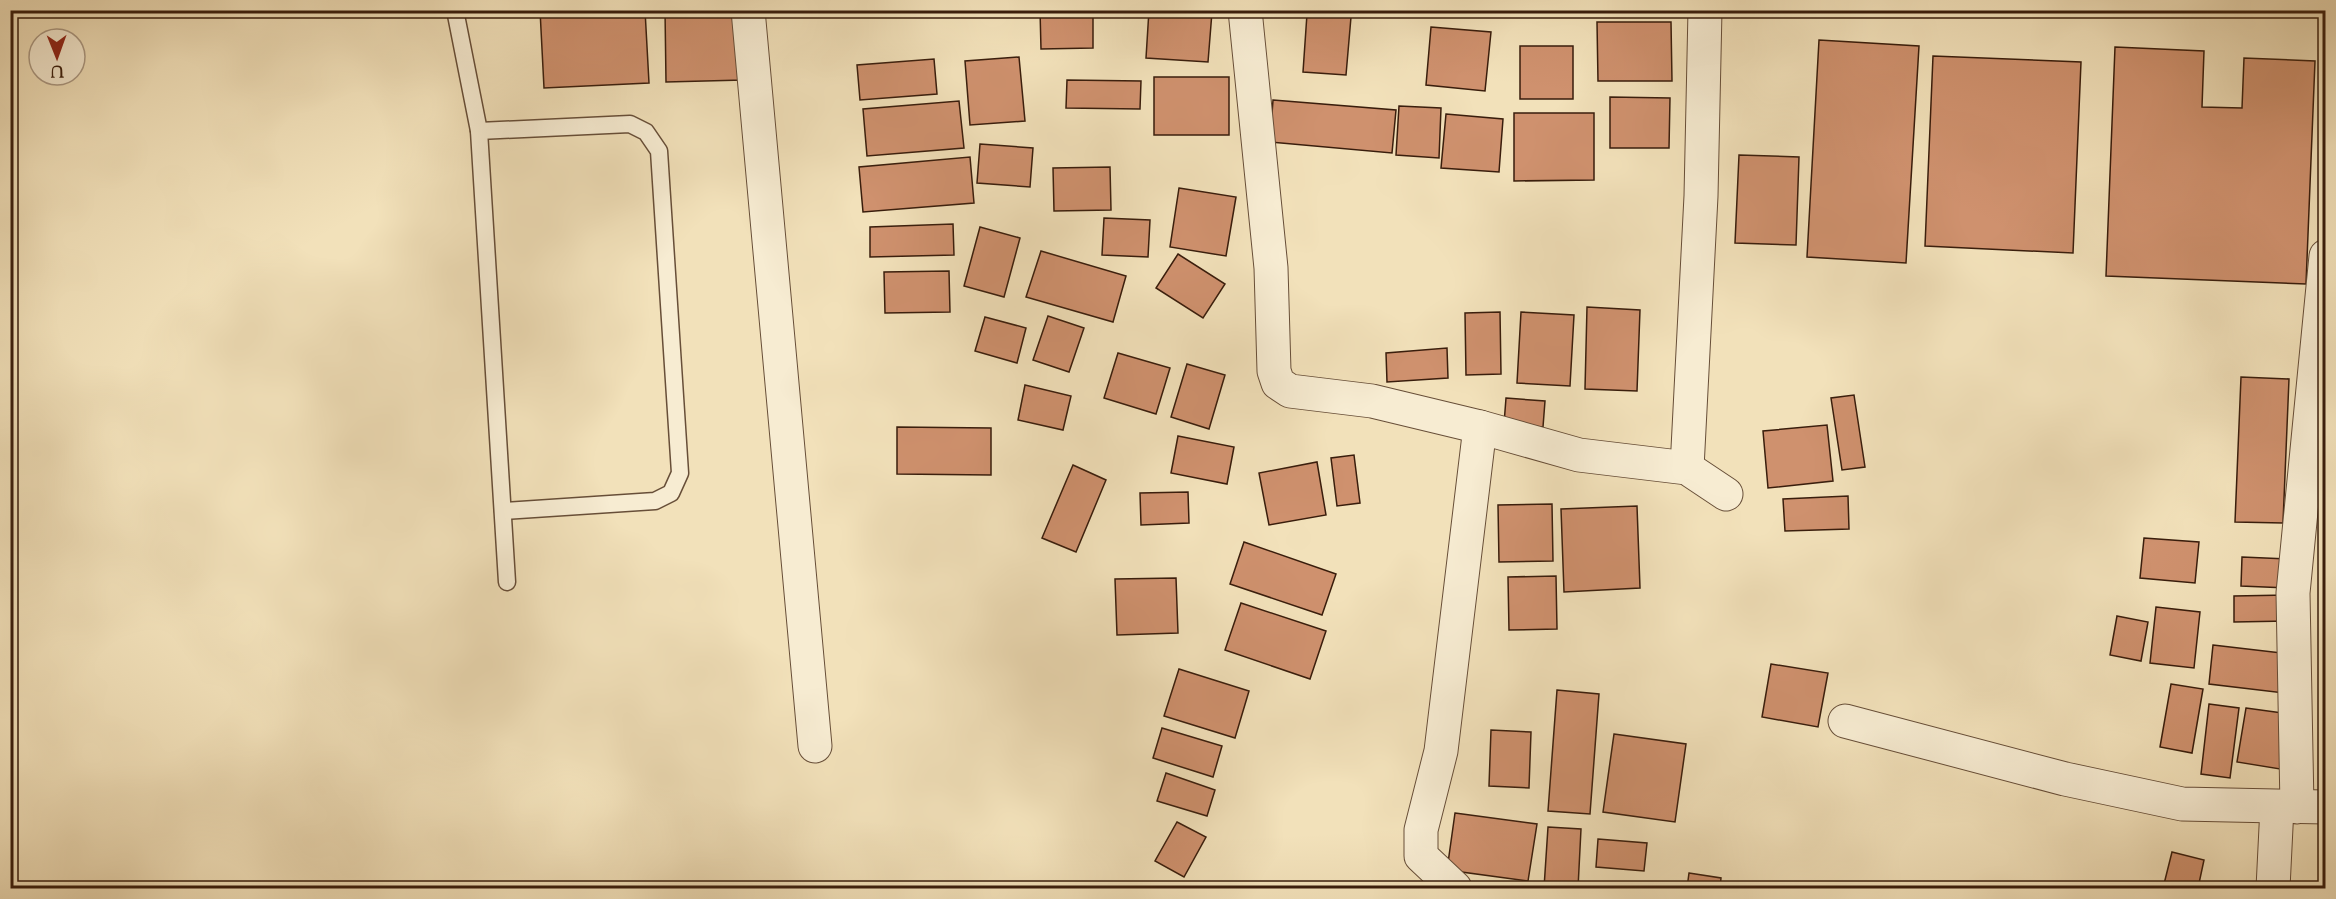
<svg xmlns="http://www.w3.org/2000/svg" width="2336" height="899" viewBox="0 0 2336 899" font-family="'Sorts Mill Goudy',serif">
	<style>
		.building { fill: #cf916e; stroke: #391d0c; stroke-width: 1.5 }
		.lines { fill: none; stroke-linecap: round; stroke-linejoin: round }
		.lane-casing { stroke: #674e38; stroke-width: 19 }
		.street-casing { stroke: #674e38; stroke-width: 35 }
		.lane { stroke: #f7ecd2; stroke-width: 16 }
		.street { stroke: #f7ecd2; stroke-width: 33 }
	</style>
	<rect width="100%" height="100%" fill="#f2e1ba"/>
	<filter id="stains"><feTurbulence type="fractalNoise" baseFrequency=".00333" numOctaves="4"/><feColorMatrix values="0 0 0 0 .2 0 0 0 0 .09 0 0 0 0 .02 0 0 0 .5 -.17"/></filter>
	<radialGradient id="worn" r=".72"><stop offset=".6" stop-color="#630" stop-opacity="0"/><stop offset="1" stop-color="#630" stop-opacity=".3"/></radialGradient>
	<!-- building -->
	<g class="building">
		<polygon points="540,10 645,10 649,83 544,88"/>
		<polygon points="665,10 741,10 743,80 666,82"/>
		<polygon points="1040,10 1093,10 1093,48 1041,49"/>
		<polygon points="1149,10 1212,12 1208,62 1146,58"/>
		<polygon points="1307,14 1351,17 1346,75 1303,72"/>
		<polygon points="1597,22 1671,22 1672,81 1598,81"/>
		<polygon points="1431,27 1491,32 1485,91 1426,85"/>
		<polygon points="1819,40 1919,46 1906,263 1807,257"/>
		<rect x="1520" y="46" width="53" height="53"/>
		<polygon points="2115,47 2204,51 2202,107 2242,108 2244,58 2315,61 2306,284 2106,276"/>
		<polygon points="1933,56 2081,62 2073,253 1925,246"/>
		<polygon points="1019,57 1025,121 970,125 965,61"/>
		<polygon points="934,59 937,94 860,100 857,65"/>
		<rect x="1154" y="77" width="75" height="58"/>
		<polygon points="1067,80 1141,81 1140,109 1066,108"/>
		<polygon points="1610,97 1670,98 1669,148 1610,148"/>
		<polygon points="1273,100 1396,110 1392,153 1270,142"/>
		<polygon points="959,101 964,148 867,156 863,109"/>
		<polygon points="1399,106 1441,108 1439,158 1396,155"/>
		<polygon points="1514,113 1594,113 1594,180 1514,181"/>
		<polygon points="1446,114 1503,119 1499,172 1441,168"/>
		<polygon points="980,144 1033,148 1030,187 977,183"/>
		<polygon points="1739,155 1799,157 1796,245 1735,243"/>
		<polygon points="970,157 974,203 863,212 859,167"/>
		<polygon points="1110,167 1111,210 1054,211 1053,168"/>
		<polygon points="1179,188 1236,197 1226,256 1170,247"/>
		<polygon points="1104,218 1150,220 1148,257 1102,255"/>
		<polygon points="953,224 954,255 870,257 870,227"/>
		<polygon points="980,227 1020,238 1004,297 964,286"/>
		<polygon points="1041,251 1126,276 1113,322 1026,297"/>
		<polygon points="1178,254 1225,284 1203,318 1156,288"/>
		<polygon points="949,271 950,312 885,313 884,272"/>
		<polygon points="1587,307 1640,310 1637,391 1585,389"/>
		<polygon points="1500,312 1501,374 1466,375 1465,313"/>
		<polygon points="1521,312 1574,315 1570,386 1517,383"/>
		<polygon points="1048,316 1084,328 1069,372 1033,360"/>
		<polygon points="985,317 1026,328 1017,363 975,351"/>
		<polygon points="1447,348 1448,378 1387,382 1386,353"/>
		<polygon points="1118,353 1170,368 1156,414 1104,398"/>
		<polygon points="1187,364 1225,375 1209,429 1171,417"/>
		<polygon points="2241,377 2289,379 2283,523 2235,522"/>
		<polygon points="1025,385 1071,396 1063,430 1018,420"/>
		<polygon points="1854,395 1865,467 1842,470 1831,398"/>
		<polygon points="1506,398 1545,401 1543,427 1504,424"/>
		<polygon points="1827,425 1833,481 1768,488 1763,431"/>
		<polygon points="897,427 991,428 991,475 897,474"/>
		<polygon points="1178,436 1234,447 1227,484 1171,473"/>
		<polygon points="1354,455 1360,503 1337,506 1331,458"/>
		<polygon points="1317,462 1326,515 1269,525 1259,473"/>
		<polygon points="1073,465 1106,480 1076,552 1042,538"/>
		<polygon points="1188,492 1189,523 1141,525 1140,493"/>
		<polygon points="1848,496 1849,529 1785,531 1783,499"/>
		<polygon points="1552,504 1553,561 1499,562 1498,505"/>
		<polygon points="1637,506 1640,588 1564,592 1561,509"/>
		<polygon points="2144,538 2199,542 2195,583 2140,578"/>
		<polygon points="1244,542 1336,574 1322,615 1230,584"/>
		<polygon points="2242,557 2290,559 2289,588 2241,586"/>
		<polygon points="1556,576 1557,629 1509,630 1508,577"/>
		<polygon points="1176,578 1178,633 1117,635 1115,579"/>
		<polygon points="2291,595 2292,621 2234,622 2234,596"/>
		<polygon points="1241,603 1326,631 1310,679 1225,650"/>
		<polygon points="2156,607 2200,612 2194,668 2150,663"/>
		<polygon points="2117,616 2148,622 2141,661 2110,655"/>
		<polygon points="2213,645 2290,654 2284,693 2209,684"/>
		<polygon points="1771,664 1828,673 1818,727 1762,717"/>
		<polygon points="1179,669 1249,691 1235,738 1164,716"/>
		<polygon points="2171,684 2203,689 2192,753 2160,747"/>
		<polygon points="1557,690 1599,694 1590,814 1548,811"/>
		<polygon points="2209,704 2239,708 2230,778 2201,774"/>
		<polygon points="2246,708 2289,714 2280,769 2237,762"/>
		<polygon points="1162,728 1222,746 1213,777 1153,758"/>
		<polygon points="1491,730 1531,732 1529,788 1489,786"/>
		<polygon points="1614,734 1686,744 1675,822 1603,812"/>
		<polygon points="1166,773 1215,790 1207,816 1157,801"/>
		<polygon points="1455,813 1537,824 1528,881 1447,870"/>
		<polygon points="1177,822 1206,837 1184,877 1155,861"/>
		<polygon points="1548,827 1581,829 1578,888 1544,888"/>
		<polygon points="1598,839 1647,843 1644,871 1596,867"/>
		<polygon points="2172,852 2204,860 2198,888 2163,888"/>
		<polygon points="1689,873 1721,878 1720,888 1687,888"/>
	</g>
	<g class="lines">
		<defs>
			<g id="lane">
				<polyline points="455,10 479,131 507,582"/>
				<polyline points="479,131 630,124 646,132 659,151 680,473 671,493 655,501 503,511"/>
			</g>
			<g id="street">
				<polyline points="748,10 815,746"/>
				<polyline points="1245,10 1271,268 1274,371 1278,383 1290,391 1372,401 1480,427 1579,455 1687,468 1726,494"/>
				<polyline points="1687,468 1701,196 1705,10"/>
				<polyline points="1845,721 2065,779 2182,804 2326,807"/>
				<polyline points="2297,807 2293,593 2326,256"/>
				<polyline points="1455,888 1421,856 1421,830 1441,751 1480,427"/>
				<polyline points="2273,888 2277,807"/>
			</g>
		</defs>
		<!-- lane casing -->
		<use href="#lane" class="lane-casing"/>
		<!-- street casing -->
		<use href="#street" class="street-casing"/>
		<!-- lane -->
		<use href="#lane" class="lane"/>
		<!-- street -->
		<use href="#street" class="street"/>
	</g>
	<!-- margin -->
	<rect width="2336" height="899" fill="none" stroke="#f2e1ba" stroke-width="36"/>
	<rect x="12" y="12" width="2312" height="875" fill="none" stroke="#391d0c" stroke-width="3"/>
	<rect x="18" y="18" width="2300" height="863" fill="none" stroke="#391d0c" stroke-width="1.5"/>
	<!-- north arrow -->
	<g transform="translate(57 57) rotate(179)"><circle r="28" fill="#f7ecd2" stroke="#ab9983" stroke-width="1.5"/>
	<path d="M0-4.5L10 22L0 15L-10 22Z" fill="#8f2418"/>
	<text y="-9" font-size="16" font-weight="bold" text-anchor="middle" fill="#391d0c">U</text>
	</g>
	<rect width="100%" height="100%" filter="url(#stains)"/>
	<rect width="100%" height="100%" fill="url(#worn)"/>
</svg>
